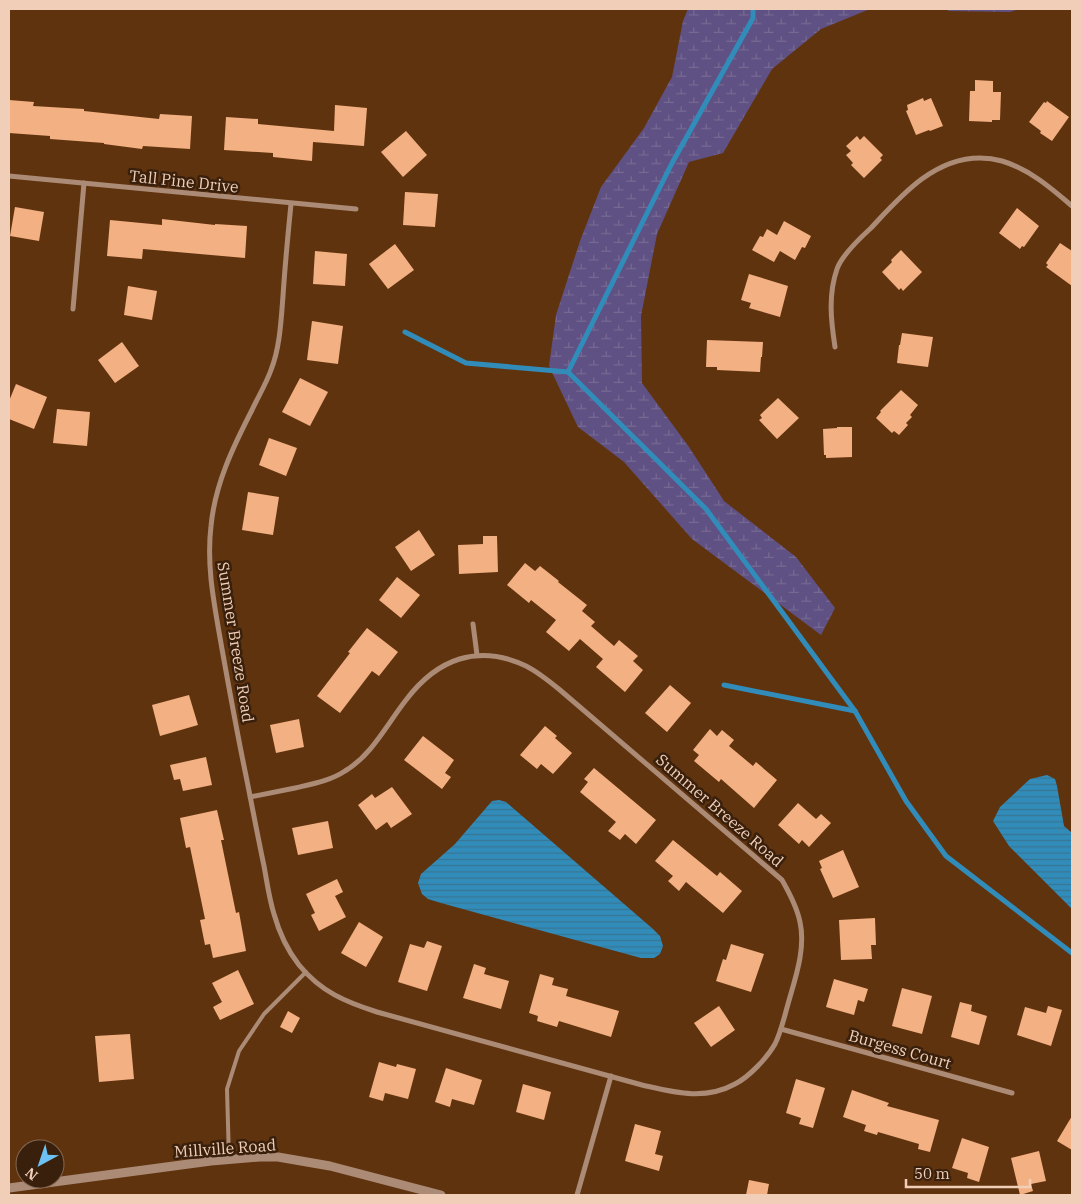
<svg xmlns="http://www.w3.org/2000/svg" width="1081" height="1204" viewBox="0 0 1081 1204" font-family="'IBM Plex Serif',serif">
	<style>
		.wetland { fill: url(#wetland-marsh) }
		.water { fill: url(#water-rules) }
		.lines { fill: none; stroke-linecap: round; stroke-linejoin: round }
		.stream { stroke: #318cba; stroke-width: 5 }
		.building { fill: #f3b082 }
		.service { stroke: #ab8b76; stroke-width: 4 }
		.minor { stroke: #ab8b76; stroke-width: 5 }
		.tertiary { stroke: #ab8b76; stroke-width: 9 }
		.labels { text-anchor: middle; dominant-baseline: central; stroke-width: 5; stroke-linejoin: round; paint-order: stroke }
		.street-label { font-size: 16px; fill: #f1ceb7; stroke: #39200c }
	</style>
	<defs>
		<pattern id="wetland-marsh" width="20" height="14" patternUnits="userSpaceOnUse" patternTransform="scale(1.25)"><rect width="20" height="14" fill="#5f5183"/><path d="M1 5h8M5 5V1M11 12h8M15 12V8" fill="none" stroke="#766992"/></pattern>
		<pattern id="water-rules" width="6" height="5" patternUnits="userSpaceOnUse" patternTransform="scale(1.25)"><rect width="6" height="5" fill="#318cba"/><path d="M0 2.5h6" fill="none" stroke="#387593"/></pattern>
	</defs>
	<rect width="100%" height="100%" fill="#60330f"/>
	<!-- wetland -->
	<g class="wetland">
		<polygon points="688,9 870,9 821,29 772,69 723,153 689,162 657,234 641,316 642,383 689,447 724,501 796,557 835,608 821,635 692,539 624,462 578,427 549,366 556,315 580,241 601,187 644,128 672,77 683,21"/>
		<polygon points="945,9 1020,9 1010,12 949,11"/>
	</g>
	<!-- water -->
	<g class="water">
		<polygon points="1047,775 1055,779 1057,786 1064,826 1072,833 1072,909 1009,846 993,821 1000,807 1030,779"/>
		<polygon points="499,800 506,802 653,929 660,936 663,946 660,954 654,958 641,958 441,903 428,899 422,894 418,883 421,874 455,844 492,801"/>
	</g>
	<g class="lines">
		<!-- stream -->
		<g class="stream">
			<polyline points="405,332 466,363 568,372 706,509 855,711 906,801 946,856 1072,953"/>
			<polyline points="568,372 671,165 753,18 753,9"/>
			<polyline points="724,685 855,711"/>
		</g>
	</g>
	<!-- building -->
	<g class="building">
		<polygon points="975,80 993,81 993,92 1001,92 1000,120 992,120 992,122 969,121 970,91 975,91"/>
		<polygon points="923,98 924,101 931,98 943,126 930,131 929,130 916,135 906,111 908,110 907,105"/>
		<polygon points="9,100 34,102 33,106 84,109 84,111 159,119 160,114 192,116 190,149 143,146 142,149 104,144 104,143 50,139 50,136 9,133"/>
		<polygon points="1047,101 1069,117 1052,141 1040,133 1041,131 1029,122 1044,102 1046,103"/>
		<polygon points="335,105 367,108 364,146 313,142 312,161 273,157 273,153 224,150 226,117 258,119 258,124 334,131"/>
		<polygon points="406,131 427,155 403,177 381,152"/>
		<polygon points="857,136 860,140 864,136 883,155 880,158 882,160 864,178 851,165 853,163 846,155 851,151 846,146"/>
		<polygon points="405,192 438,194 435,227 403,225"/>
		<polygon points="15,207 44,212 39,241 10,236"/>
		<polygon points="1017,208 1039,226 1024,247 1022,246 1020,249 999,233"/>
		<polygon points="162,219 215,225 215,224 247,226 245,258 143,249 142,259 107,256 110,220 162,225"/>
		<polygon points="784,221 811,236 805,248 802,247 795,260 780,251 774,262 752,250 760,236 763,237 767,229 777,235"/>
		<polygon points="1060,243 1072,251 1072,286 1046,267 1048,265 1046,263"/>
		<polygon points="395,244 414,270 388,289 369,264"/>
		<polygon points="901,250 922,272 903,291 901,288 899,290 882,272 892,262 891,260"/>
		<polygon points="315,251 347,254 345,286 313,284"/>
		<polygon points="749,274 788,286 780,317 749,308 751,303 741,300"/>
		<polygon points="128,286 157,291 152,320 124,315"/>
		<polygon points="312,321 343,326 338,364 307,360"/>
		<polygon points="902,333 933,337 928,367 897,363 899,345 900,345"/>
		<polygon points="707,340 763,342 762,357 761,357 760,372 717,370 717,367 706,367"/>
		<polygon points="122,342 139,366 115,383 98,360"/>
		<polygon points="300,378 328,392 310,426 282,412"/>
		<polygon points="16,384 47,397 34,429 9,419 9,401"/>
		<polygon points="901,390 918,405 910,415 912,417 906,423 908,425 899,435 894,431 892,433 876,418 881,412 880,411"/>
		<polygon points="778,398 799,418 777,439 759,420 762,418 760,415"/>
		<polygon points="57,409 90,412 87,446 53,443"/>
		<polygon points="837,427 852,427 852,457 826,458 826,455 824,455 823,429 837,428"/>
		<polygon points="269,438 297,448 286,476 259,465"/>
		<polygon points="248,492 279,497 273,535 242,530"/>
		<polygon points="419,530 435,555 411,571 395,547"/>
		<polygon points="483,536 497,536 498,572 459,574 458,545 483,544"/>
		<polygon points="525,563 535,571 540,566 559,581 558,582 587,605 582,611 595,622 591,626 614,646 619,640 638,656 633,661 643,670 625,692 596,667 603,659 580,639 569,651 546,632 556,620 531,600 529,603 507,585"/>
		<polygon points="397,577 420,595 401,618 379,600"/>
		<polygon points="367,628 398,652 379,676 372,671 340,713 317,696 350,653 348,652"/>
		<polygon points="670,685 691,703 667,732 645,713"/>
		<polygon points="189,695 198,725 160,736 152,705"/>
		<polygon points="299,719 304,747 276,753 270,725"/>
		<polygon points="545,726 557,736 555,738 572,753 553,774 541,764 537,769 520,755"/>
		<polygon points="710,729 717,736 722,730 734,740 729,746 753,766 756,762 777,780 754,808 721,779 719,782 694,761 699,755 693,750"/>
		<polygon points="423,736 454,760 445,773 451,777 442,789 404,760"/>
		<polygon points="206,757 212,785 183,791 180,779 174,780 170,765"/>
		<polygon points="594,768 656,820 636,844 625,834 620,840 608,831 616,822 580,792 588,782 584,779"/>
		<polygon points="392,787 412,814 391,828 387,822 376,830 358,805 372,794 375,798"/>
		<polygon points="798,803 816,819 821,814 831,823 809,847 802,840 799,844 778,825"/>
		<polygon points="217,810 224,840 221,840 236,913 239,912 246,951 213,958 210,944 205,945 200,920 205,919 190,847 186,848 180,818"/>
		<polygon points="328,821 333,848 298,855 292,828"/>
		<polygon points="673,840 717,876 720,872 742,891 723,913 686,882 679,891 668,881 673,876 655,861"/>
		<polygon points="843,850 859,887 833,898 820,869 822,868 819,861"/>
		<polygon points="337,879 343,892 335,896 346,917 319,931 311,915 315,913 306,894"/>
		<polygon points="875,918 876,945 871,945 872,959 841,960 839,920"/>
		<polygon points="359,922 383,937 366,967 341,953"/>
		<polygon points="427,941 442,946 427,991 398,982 410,944 424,948"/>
		<polygon points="731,944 764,954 751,992 716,981 723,959 726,960"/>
		<polygon points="474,964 486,968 484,974 509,981 501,1009 463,998"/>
		<polygon points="238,970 254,1004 220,1020 213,1007 222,1002 212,983"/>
		<polygon points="540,974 554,978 552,985 568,989 566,996 619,1011 611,1037 559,1021 557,1027 537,1021 538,1016 529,1013"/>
		<polygon points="834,979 868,989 864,1002 858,1000 854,1015 826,1007"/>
		<polygon points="902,988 932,996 922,1034 892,1026"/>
		<polygon points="960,1002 972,1005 971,1011 987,1016 979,1045 951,1037"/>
		<polygon points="719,1006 735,1030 711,1047 694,1023"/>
		<polygon points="1048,1006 1062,1010 1051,1046 1017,1035 1025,1007 1046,1013"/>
		<polygon points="288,1011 300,1018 292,1033 280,1027"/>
		<polygon points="130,1034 134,1079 99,1082 95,1036"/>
		<polygon points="379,1062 396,1067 397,1064 416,1069 408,1099 385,1093 383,1101 369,1097"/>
		<polygon points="446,1068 482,1080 474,1105 452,1099 450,1107 435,1102"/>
		<polygon points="796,1079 825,1088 813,1128 799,1124 801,1118 786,1113"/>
		<polygon points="523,1084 551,1092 544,1120 516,1112"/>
		<polygon points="852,1090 889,1103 887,1106 939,1120 930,1152 918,1149 919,1144 878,1132 877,1135 864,1131 866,1125 843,1117"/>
		<polygon points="1072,1116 1072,1150 1057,1141"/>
		<polygon points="635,1124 661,1131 655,1154 663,1156 659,1171 625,1161"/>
		<polygon points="962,1138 989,1147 979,1182 967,1178 968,1173 952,1168"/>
		<polygon points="1039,1151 1046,1181 1031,1184 1033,1191 1020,1195 1011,1158"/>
		<polygon points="749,1180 769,1184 767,1195 746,1195"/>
	</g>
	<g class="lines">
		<!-- service -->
		<polyline class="service" points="229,1159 227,1089 239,1051 264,1014 306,972"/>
		<!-- minor -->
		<g class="minor">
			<polyline points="9,176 356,209"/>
			<polyline points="73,309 84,183"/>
			<path d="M835,347C831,321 828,295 837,269C842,255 860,238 871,228C900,197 933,158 980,158C987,158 995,159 1002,161C1029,169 1051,188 1072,206"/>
			<polyline points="473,624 477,655"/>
			<path d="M250,797C265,794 280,791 295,788C312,784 330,781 345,771C372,755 387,724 406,700C437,659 478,643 526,666C538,672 549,681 560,690L782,880C790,894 797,907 800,922C806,949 795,979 788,1004C784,1018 781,1032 775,1044C767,1058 749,1077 735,1084C704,1101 673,1092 642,1085L377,1012C346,1002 321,992 299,965C288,951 279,932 274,914C269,898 267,882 264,866C257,833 251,800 244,766C236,727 229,688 222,649C215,608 206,568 211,526C215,484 233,447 252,410C258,397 266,384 271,370C280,347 281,321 283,296C285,265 288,234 291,204"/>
			<polyline points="781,1029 1012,1093"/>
			<polyline points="577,1195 611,1076"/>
		</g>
		<!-- tertiary -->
		<polyline class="tertiary" points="9,1188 211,1161 260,1157 278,1157 330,1166 441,1195"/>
	</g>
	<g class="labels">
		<!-- street labels -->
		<g class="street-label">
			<text transform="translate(184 181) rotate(6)">Tall Pine Drive</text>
			<text transform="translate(236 642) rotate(81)">Summer Breeze Road</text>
			<text transform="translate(720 810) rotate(41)">Summer Breeze Road</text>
			<text transform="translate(900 1049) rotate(16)">Burgess Court</text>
			<text transform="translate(225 1148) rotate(-4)">Millville Road</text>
		</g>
	</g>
	<!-- border -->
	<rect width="1081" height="1204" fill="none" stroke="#f1ceb7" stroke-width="20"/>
	<!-- north arrow -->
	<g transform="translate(40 1164) rotate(220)"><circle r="24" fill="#39200c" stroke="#836650"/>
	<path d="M0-4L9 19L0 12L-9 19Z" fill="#6dc2f3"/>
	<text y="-8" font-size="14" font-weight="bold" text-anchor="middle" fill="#f1ceb7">N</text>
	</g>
	<!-- scale -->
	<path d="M906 1179v8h124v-8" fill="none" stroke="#f1ceb7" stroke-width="2.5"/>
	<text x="914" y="1179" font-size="15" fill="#f1ceb7" stroke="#39200c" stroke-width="4" paint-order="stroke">50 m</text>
</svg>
